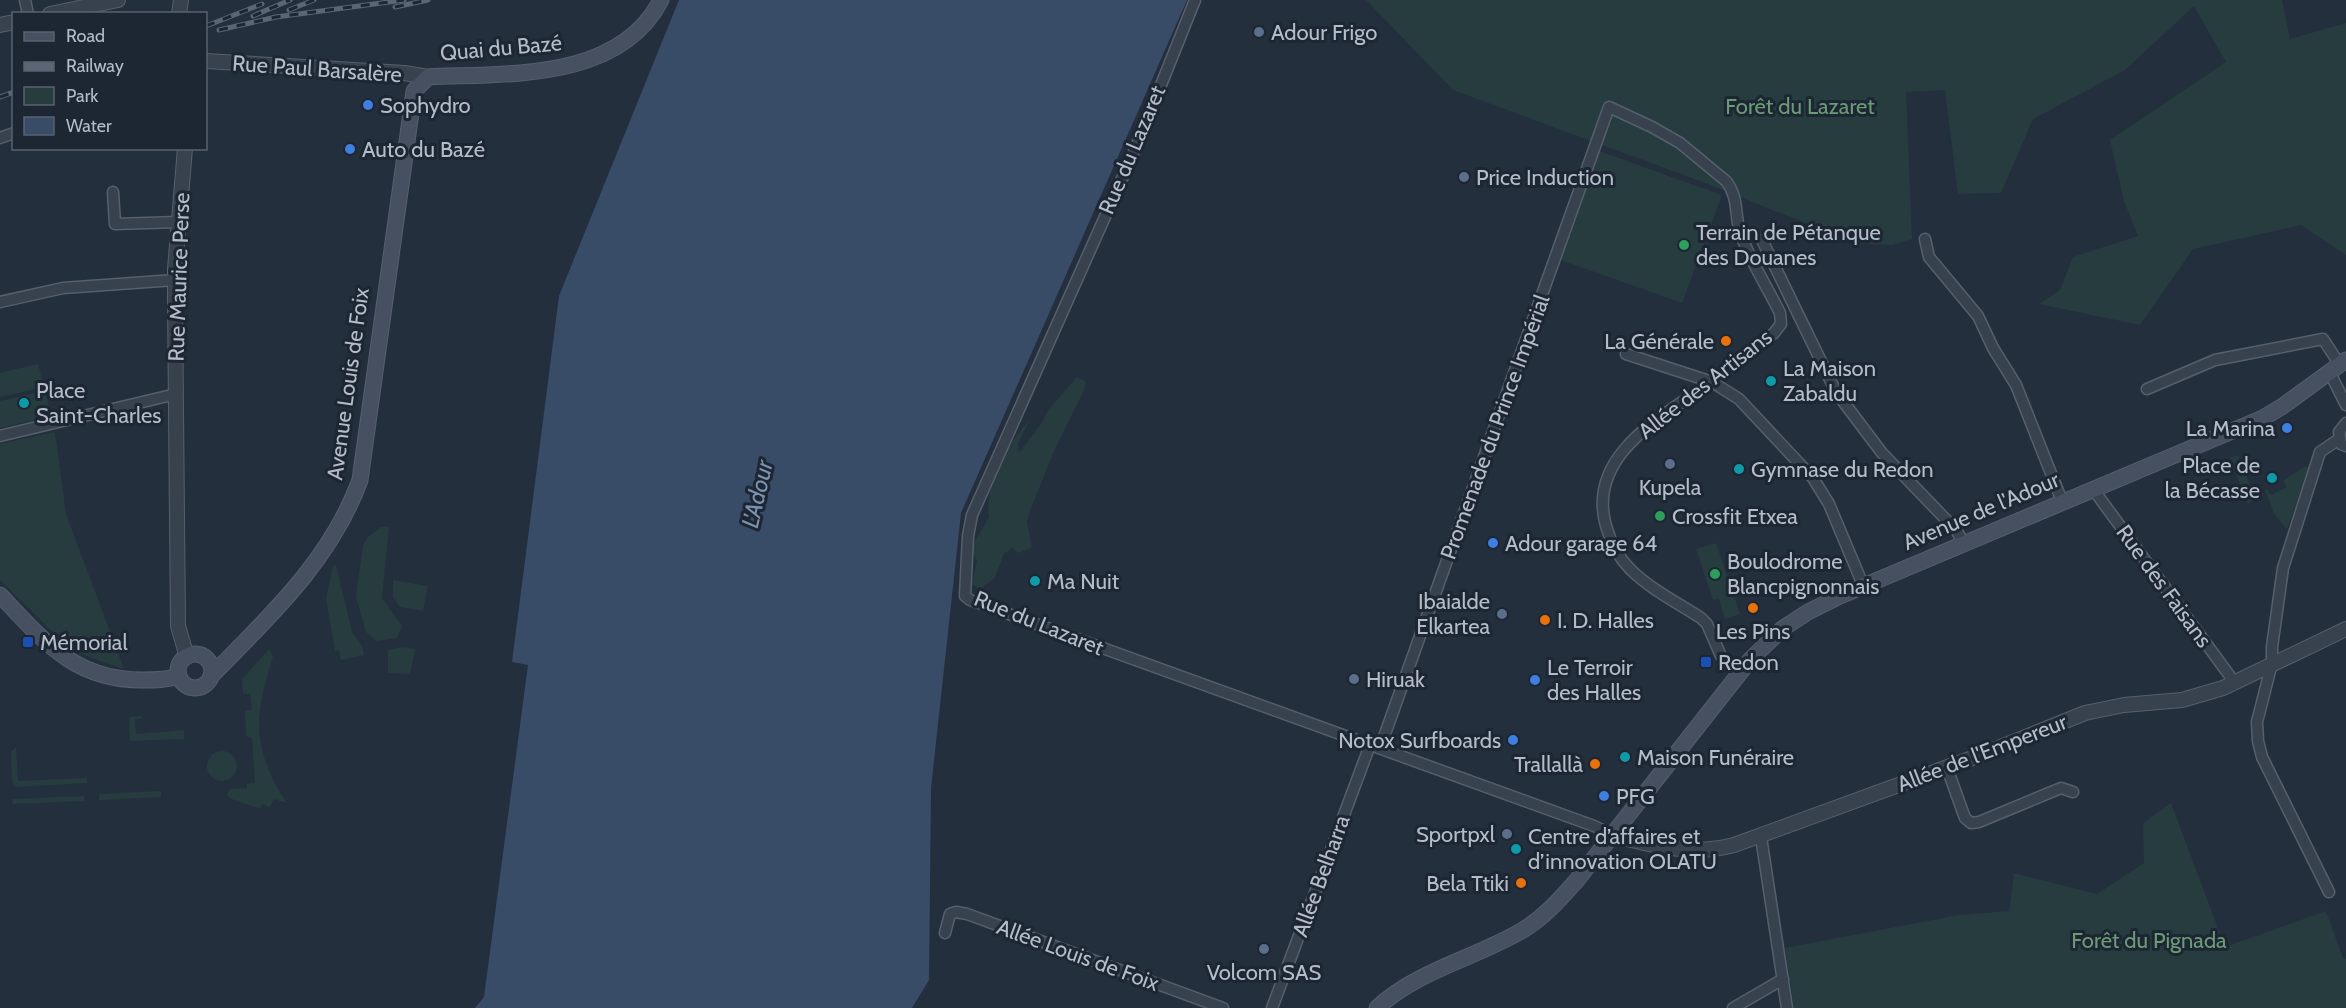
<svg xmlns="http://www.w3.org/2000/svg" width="2346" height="1008" viewBox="0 0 2346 1008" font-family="Cabin,sans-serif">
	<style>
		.green { fill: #263c3f }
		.water { fill: #394c67 }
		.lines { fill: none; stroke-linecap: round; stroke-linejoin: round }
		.minor-casing { stroke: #565f6c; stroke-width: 13 }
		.tertiary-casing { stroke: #565f6c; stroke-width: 16 }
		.secondary-casing { stroke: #565f6c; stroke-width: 17 }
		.minor { stroke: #38414e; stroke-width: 10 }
		.tertiary { stroke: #38414e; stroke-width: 14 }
		.secondary { stroke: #465061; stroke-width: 15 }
		.rail-casing { stroke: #5a6575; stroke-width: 5 }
		.rail { stroke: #1d2633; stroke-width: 3; stroke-dasharray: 9; stroke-linecap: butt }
		.service-dot { fill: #5c6f8a; stroke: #1d2633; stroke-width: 2 }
		.shop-dot { fill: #3f7fe0; stroke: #1d2633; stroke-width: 2 }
		.leisure-dot { fill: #2e9e5b; stroke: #1d2633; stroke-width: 2 }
		.food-dot { fill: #e8710a; stroke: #1d2633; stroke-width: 2 }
		.culture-dot { fill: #0f9aa8; stroke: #1d2633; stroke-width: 2 }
		.transit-dot { fill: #1a4fb4; stroke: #1d2633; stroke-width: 2 }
		.labels { text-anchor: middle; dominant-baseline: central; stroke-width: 6; stroke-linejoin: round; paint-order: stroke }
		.poi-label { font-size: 22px; fill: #b4bcc9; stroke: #1d2633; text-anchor: start }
		.street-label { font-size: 22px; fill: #b4bcc9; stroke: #1d2633 }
		.park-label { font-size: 22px; fill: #6b9a76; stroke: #1d2633 }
		.water-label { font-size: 24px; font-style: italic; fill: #7c92b1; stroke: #1d2633 }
	</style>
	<rect width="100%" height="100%" fill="#242f3e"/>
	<!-- green -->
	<g class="green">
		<polygon points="1366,0 2282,0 2290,39 2346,23 2346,255 2301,225 2193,249 2140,325 2039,304 2060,290 2073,257 2138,236 2124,201 2110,140 2226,62 2194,6 2125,70 2033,119 2001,193 1958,194 1945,90 1906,92 1912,239 1892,245 1855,243 1708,184 1453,90"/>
		<polygon points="1599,151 1722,195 1682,303 1561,260"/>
		<polygon points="38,364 44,387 0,397 0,373"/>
		<path d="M1077,377L1086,382L1084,390L1054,451L1030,511L1027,522L1032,548L1018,553L1012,548L1004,554L994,579L980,589L972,584L977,560L972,552L975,541L989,517C983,489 1010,439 1030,420L1018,443L1019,453L1041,424L1049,409Z"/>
		<polygon points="45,391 51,416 0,428 0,401"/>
		<polygon points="55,432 66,514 124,669 94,659 68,647 0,580 0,444"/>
		<polygon points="2238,455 2255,497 2248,504 2230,458"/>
		<polygon points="2304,467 2310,467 2287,529 2274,514 2265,490 2267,489 2271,495 2287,487 2283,481"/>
		<polygon points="381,527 389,527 382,598 402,626 397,638 377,641 366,632 356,597 363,545 368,537"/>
		<polygon points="1716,543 1740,614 1725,619 1719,599 1713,600 1696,549"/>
		<polygon points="336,565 352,632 362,646 364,655 341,660 339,650 335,651 326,598 333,566"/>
		<polygon points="393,580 428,586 423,611 400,607 393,597"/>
		<polygon points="403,647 415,649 410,674 388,673 388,650"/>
		<path d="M269,649L273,656C268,674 262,692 260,711C255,742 269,778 287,803L274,799L270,807L262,804L260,809L229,798L227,794L230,789L247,788V784L255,783L252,738L246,736L245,711L252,710L250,694H243L242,679Z"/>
		<polygon points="142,716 142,718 135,719 136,734 184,730 184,739 130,741 129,717"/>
		<polygon points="16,747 18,781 87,778 87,783 17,787 12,782 11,752"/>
		<circle cx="222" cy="766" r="15"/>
		<polygon points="161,791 161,797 99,800 99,794"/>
		<polygon points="84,796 85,801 13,804 12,799"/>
		<polygon points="2171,803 2225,947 2326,911 2343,958 2346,959 2346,1008 1794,1008 1785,948 1959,915 2009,911 2014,873 2097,894 2144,863 2143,823"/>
	</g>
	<!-- water -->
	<polygon class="water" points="679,0 1187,0 961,513 931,788 929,980 912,1008 475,1008 484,997 528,665 512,662 559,296"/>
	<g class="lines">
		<defs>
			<g id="minor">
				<polyline points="25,0 28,14"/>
				<path d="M1195,0L1137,145L972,515L968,536L965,596L970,600C1177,677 1386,750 1594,826L1613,835"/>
				<polyline points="0,138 14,133"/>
				<polyline points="113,192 115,224 179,222"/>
				<polyline points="1925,239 1929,257 1978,316 1993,348 2016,385 2062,501"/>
				<polyline points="1762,240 1836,392 1882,453 1956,530 1964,543"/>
				<polyline points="0,302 63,288 175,280"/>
				<polyline points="1626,354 1712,382 1739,399 1813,478 1829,504 1863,585"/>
				<polyline points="2330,373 2346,405"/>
				<polyline points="2147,389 2215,360 2323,339 2340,365"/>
				<polyline points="2346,423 2339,432 2341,444 2346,446"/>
				<polyline points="0,436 176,394"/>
				<polyline points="2093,489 2235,683"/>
				<path d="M1380,748L1609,107L1652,127L1680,143L1726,181C1738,196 1735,211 1739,229C1746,254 1768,288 1780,313L1781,324L1774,333C1753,349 1732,367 1710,383C1662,417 1586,455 1606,526C1611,543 1618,557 1630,569C1650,589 1678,603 1701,618L1707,624L1721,656L1740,673"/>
				<polyline points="1947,768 1965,818 1971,823 1979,822 2061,788 2073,792"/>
				<polyline points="1761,837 1787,1008"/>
				<polyline points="2329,892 2262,757 2258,741 2257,722 2272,663 2272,647 2283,568 2320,452 2339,439"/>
				<polyline points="945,933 950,914 956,912 967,914 1223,1008"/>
				<polyline points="1272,1008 1370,745"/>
				<polyline points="1733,1008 1783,979"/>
			</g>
			<g id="tertiary">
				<polyline points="50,14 118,0"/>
				<polyline points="179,14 181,0"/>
				<polyline points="0,25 14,22"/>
				<polyline points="206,61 404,73 428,77"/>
				<polyline points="185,148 175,269 175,300 178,626 187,657"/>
				<path d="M1613,835C1653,846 1693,856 1734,845L1986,753L2085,713L2124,705L2182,700L2223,688L2346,629"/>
			</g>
			<g id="secondary">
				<path d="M0,595C44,641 74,680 142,680C155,680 167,680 179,676"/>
				<circle cx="195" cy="671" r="17"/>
				<path d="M211,676C269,617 331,560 360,480L414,91L428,77C506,73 619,82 661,0"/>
				<path d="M1377,1008C1418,970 1476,958 1523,930C1545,917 1561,898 1577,880L1750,660L1782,629L1808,612L1840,596L2263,418L2283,406L2346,360"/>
			</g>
		</defs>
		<!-- minor casing -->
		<use href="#minor" class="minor-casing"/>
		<!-- tertiary casing -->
		<use href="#tertiary" class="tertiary-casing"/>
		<!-- secondary casing -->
		<use href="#secondary" class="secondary-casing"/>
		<!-- minor -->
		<use href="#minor" class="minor"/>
		<!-- tertiary -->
		<use href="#tertiary" class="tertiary"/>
		<!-- secondary -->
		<use href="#secondary" class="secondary"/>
		<defs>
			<g id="rail">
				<polyline points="395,7 428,0"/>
				<polyline points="289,10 314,0"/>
				<polyline points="253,16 290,0"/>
				<polyline points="206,26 262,4"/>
				<polyline points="219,30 276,17 404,0"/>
				<polyline points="0,97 14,92"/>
			</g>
		</defs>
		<!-- rail casing -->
		<use href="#rail" class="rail-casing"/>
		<!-- rail -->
		<use href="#rail" class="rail"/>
	</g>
	<!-- markers -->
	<g class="service-dot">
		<circle cx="1259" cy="32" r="6"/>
		<circle cx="1464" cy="177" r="6"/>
		<circle cx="1670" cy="464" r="6"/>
		<circle cx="1502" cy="614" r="6"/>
		<circle cx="1354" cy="679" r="6"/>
		<circle cx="1507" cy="834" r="6"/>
		<circle cx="1264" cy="949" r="6"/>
	</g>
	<g class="shop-dot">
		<circle cx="368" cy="105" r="6"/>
		<circle cx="350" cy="149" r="6"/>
		<circle cx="2287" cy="428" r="6"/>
		<circle cx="1493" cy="543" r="6"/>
		<circle cx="1535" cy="680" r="6"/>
		<circle cx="1513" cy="740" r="6"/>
		<circle cx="1604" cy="796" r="6"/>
	</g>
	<g class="leisure-dot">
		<circle cx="1684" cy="245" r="6"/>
		<circle cx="1660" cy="516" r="6"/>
		<circle cx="1715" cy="574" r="6"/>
	</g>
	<g class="food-dot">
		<circle cx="1726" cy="341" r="6"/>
		<circle cx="1753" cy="608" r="6"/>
		<circle cx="1545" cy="620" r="6"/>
		<circle cx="1595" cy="764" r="6"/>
		<circle cx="1521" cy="883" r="6"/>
	</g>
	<g class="culture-dot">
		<circle cx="1771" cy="381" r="6"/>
		<circle cx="24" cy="403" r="6"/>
		<circle cx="1739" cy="469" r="6"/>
		<circle cx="2272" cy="478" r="6"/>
		<circle cx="1035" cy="581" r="6"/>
		<circle cx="1625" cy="757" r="6"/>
		<circle cx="1516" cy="849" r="6"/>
	</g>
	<g class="transit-dot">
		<rect x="22" y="636" width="12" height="12" rx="3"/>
		<rect x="1700" y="656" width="12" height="12" rx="3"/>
	</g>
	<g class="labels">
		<!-- poi labels -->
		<g class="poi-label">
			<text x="1271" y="32">Adour Frigo</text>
			<text x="380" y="105">Sophydro</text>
			<text x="362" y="149">Auto du Bazé</text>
			<text x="1476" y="177">Price Induction</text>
			<text x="1696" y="232">Terrain de Pétanque<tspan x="1696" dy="25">des Douanes</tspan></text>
			<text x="1714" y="341" text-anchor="end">La Générale</text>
			<text x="1783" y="368">La Maison<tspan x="1783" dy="25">Zabaldu</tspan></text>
			<text x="36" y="390">Place<tspan x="36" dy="25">Saint-Charles</tspan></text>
			<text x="2275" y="428" text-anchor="end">La Marina</text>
			<text x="2260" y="465" text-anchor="end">Place de<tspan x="2260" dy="25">la Bécasse</tspan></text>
			<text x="1751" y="469">Gymnase du Redon</text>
			<text x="1670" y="487" text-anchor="middle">Kupela</text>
			<text x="1672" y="516">Crossfit Etxea</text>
			<text x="1505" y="543">Adour garage 64</text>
			<text x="1727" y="561">Boulodrome<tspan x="1727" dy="25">Blancpignonnais</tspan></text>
			<text x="1047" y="581">Ma Nuit</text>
			<text x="1490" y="601" text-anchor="end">Ibaialde<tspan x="1490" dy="25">Elkartea</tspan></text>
			<text x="1557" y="620">I. D. Halles</text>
			<text x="1753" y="631" text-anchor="middle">Les Pins</text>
			<text x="40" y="642">Mémorial</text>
			<text x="1718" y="662">Redon</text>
			<text x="1547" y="667">Le Terroir<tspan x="1547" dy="25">des Halles</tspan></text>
			<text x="1366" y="679">Hiruak</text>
			<text x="1501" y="740" text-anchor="end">Notox Surfboards</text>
			<text x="1637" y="757">Maison Funéraire</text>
			<text x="1583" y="764" text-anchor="end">Trallallà</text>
			<text x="1616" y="796">PFG</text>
			<text x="1495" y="834" text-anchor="end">Sportpxl</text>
			<text x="1528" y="836">Centre d’affaires et<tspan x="1528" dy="25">d’innovation OLATU</tspan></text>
			<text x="1509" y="883" text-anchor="end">Bela Ttiki</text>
			<text x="1264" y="972" text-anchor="middle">Volcom SAS</text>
		</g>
		<!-- street labels -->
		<g class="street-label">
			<text transform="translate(501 48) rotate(-5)">Quai du Bazé</text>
			<text transform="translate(317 69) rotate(4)">Rue Paul Barsalère</text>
			<text transform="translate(1132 150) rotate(-67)">Rue du Lazaret</text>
			<text transform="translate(179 277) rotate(-88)">Rue Maurice Perse</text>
			<text transform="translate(348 384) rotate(-82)">Avenue Louis de Foix</text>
			<text transform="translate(1705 384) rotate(-38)">Allée des Artisans</text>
			<text transform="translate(1495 427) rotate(-70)">Promenade du Prince Impérial</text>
			<text transform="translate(1981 511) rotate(-23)">Avenue de l'Adour</text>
			<text transform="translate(2164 586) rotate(54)">Rue des Faisans</text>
			<text transform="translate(1039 623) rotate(22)">Rue du Lazaret</text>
			<text transform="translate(1982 753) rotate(-21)">Allée de l'Empereur</text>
			<text transform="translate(1321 876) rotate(-70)">Allée Belharra</text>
			<text transform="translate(1078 955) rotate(20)">Allée Louis de Foix</text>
		</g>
		<!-- park labels -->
		<g class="park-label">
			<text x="1800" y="106">Forêt du Lazaret</text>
			<text x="2149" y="940">Forêt du Pignada</text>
		</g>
		<!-- water labels -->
		<g class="water-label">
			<text transform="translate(757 494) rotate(-77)">L'Adour</text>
		</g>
	</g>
	<!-- legend -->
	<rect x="12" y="12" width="195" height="138" fill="#1d2633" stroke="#59626f" stroke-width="1.5"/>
	<rect x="24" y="32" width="30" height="9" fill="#465061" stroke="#59626f" stroke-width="1.5"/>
	<text x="66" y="42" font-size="18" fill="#b4bcc9">Road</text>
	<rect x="24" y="62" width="30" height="9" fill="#5a6575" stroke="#59626f" stroke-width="1.5"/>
	<text x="66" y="72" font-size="18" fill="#b4bcc9">Railway</text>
	<rect x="24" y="87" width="30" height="18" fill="#263c3f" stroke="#59626f" stroke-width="1.5"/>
	<text x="66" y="102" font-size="18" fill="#b4bcc9">Park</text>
	<rect x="24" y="117" width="30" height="18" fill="#394c67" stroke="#59626f" stroke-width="1.5"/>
	<text x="66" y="132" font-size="18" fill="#b4bcc9">Water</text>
</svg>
